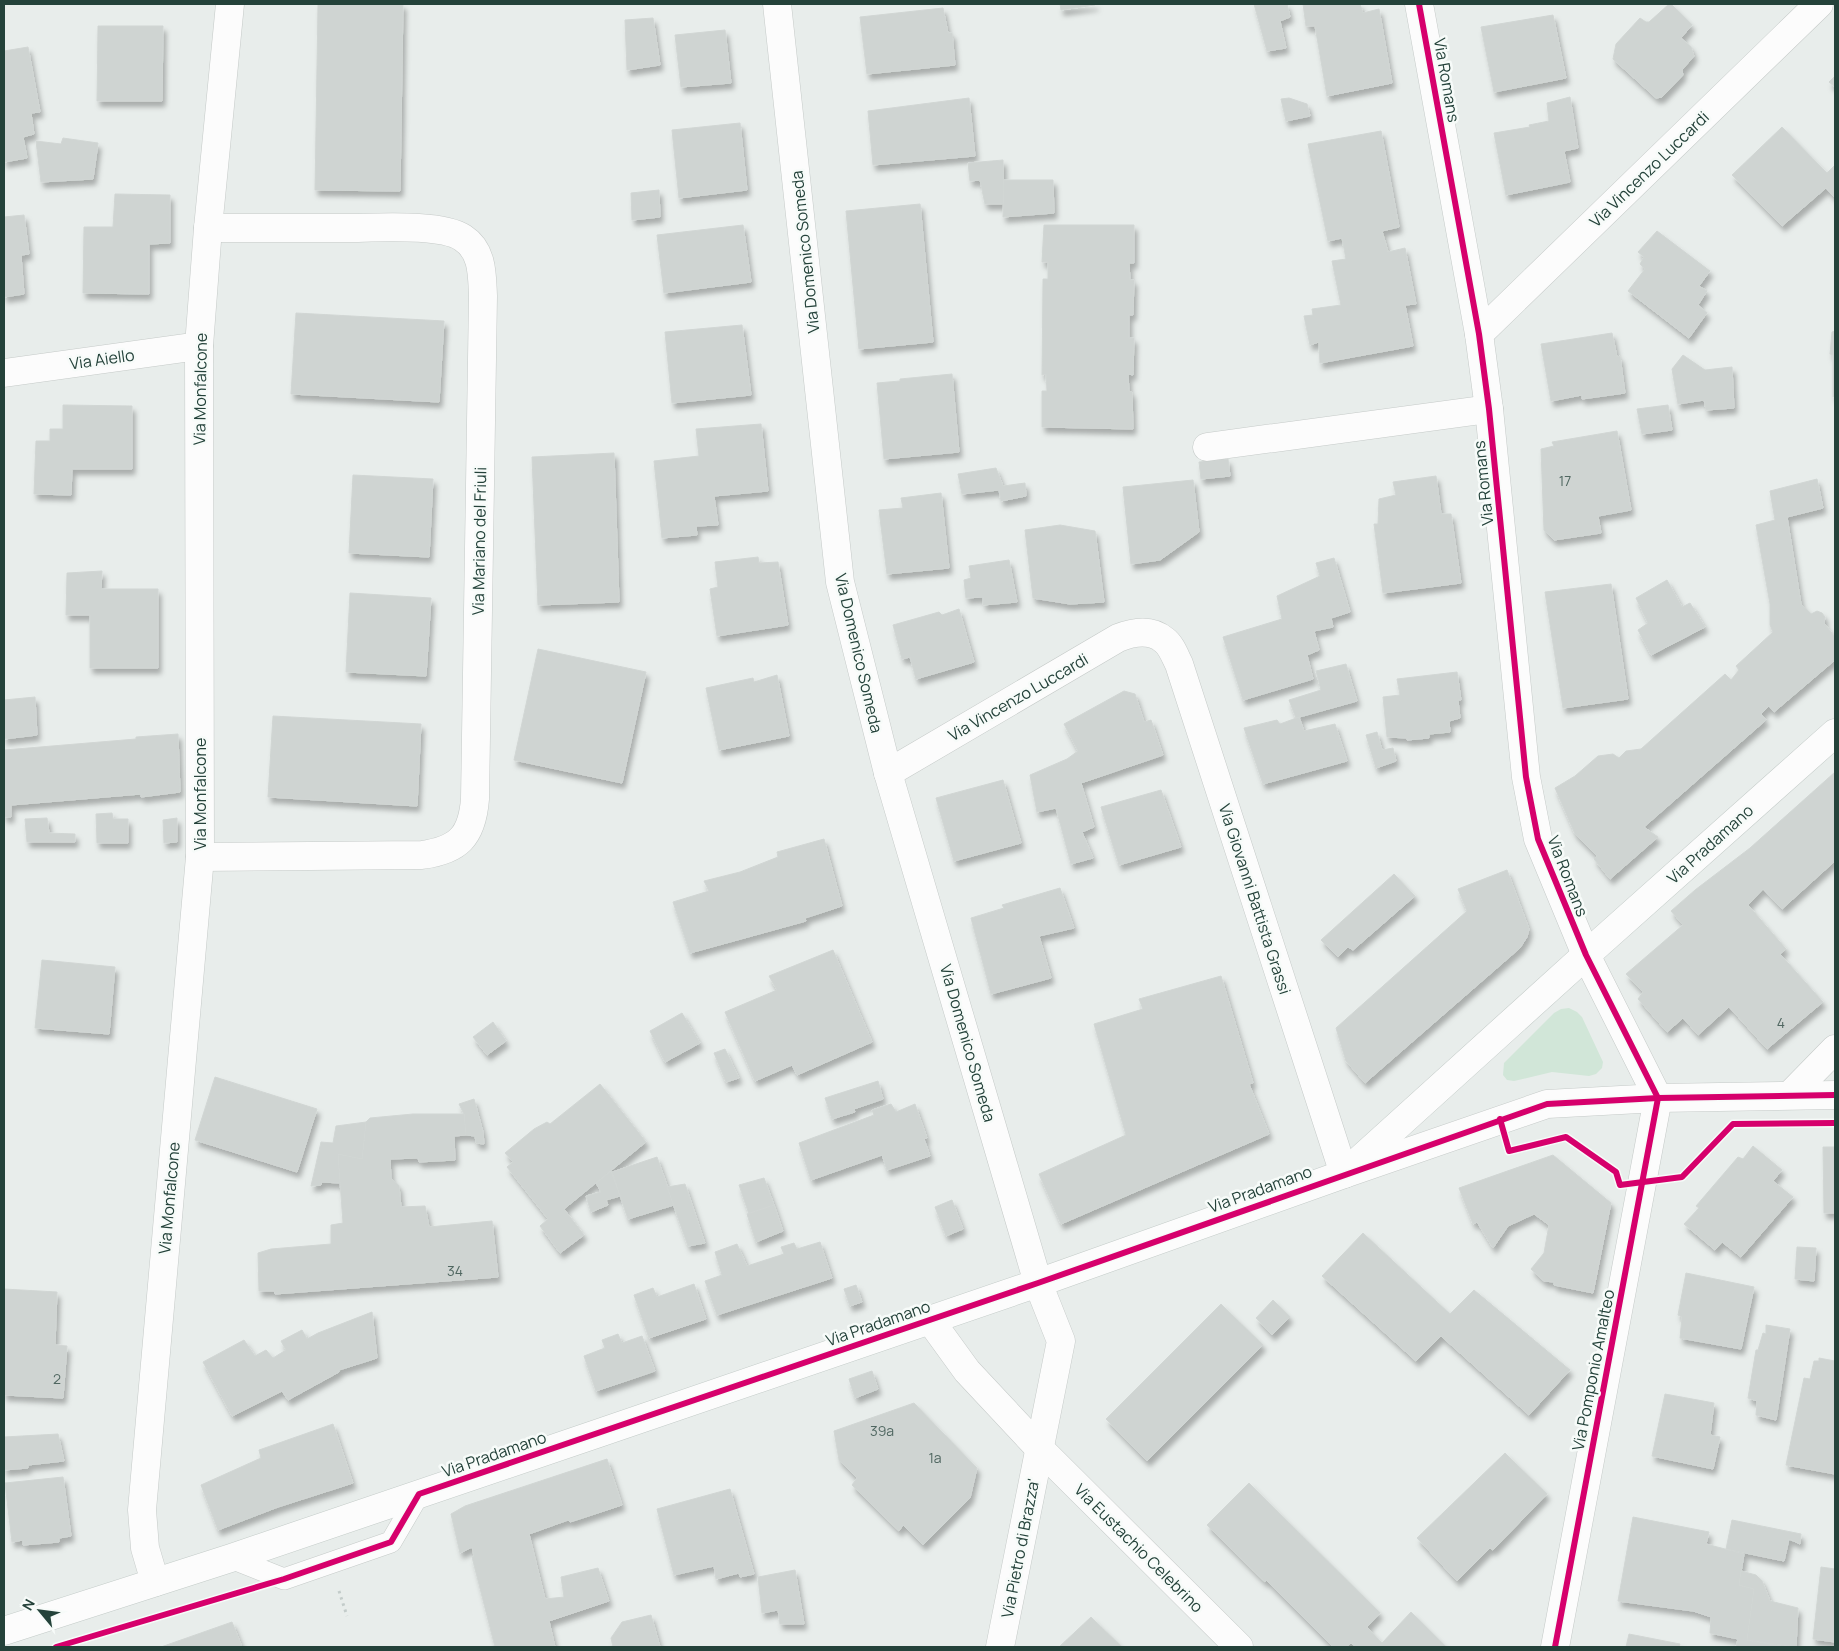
<svg xmlns="http://www.w3.org/2000/svg" width="1839" height="1651" viewBox="0 0 1839 1651" font-family="Manrope,sans-serif">
	<style>
		.green { fill: #d1e6d8 }
		.building { fill: #cfd4d2; stroke: #d1d6d4; filter: url(#shadow) }
		.lines { fill: none; stroke-linecap: round; stroke-linejoin: round }
		.lane-casing { stroke: #c5cac8; stroke-width: 22 }
		.street-casing { stroke: #c5cac8; stroke-width: 29 }
		.secondary-casing { stroke: #c3cbc8; stroke-width: 29 }
		.path { stroke: #c3ccca; stroke-width: 3; stroke-dasharray: 2.5 4; stroke-linecap: butt }
		.lane { stroke: #fcfcfc; stroke-width: 21 }
		.street { stroke: #fcfcfc; stroke-width: 28 }
		.secondary { stroke: #fcfcfc; stroke-width: 28 }
		.cycleway-casing { stroke: #f7fbf9; stroke-width: 9 }
		.cycleway { stroke: #d6006c; stroke-width: 6 }
		.labels { text-anchor: middle; dominant-baseline: central; stroke-width: 5; stroke-linejoin: round; paint-order: stroke }
		.number-label { font-size: 14px; fill: #506761 }
		.street-label { font-size: 16px; fill: #24423a; stroke: #f7fbf9 }
	</style>
	<defs>
		<filter id="shadow"><feDropShadow dx="3" dy="5.5" stdDeviation="2.5" flood-color="#0004"/></filter>
	</defs>
	<rect width="100%" height="100%" fill="#e8edeb"/>
	<!-- green -->
	<polygon class="green" points="1569,1008 1577,1012 1582,1017 1603,1062 1602,1068 1596,1074 1589,1076 1552,1072 1514,1081 1507,1080 1503,1075 1504,1063 1554,1013 1561,1009"/>
	<!-- building -->
	<g class="building">
		<polygon points="318,4 403,4 400,191 315,190"/>
		<polygon points="1060,4 1096,4 1095,5 1061,10"/>
		<polygon points="1254,4 1287,4 1290,17 1280,21 1286,48 1267,51"/>
		<polygon points="1303,4 1360,4 1363,13 1379,9 1392,83 1327,96 1315,26 1306,26"/>
		<polygon points="1669,4 1671,4 1692,25 1681,38 1691,47 1694,56 1682,70 1683,75 1662,97 1656,98 1613,59 1616,44 1640,18 1646,22 1649,22"/>
		<polygon points="943,8 948,33 952,33 955,65 867,74 860,17"/>
		<polygon points="1553,15 1566,78 1494,92 1481,27"/>
		<polygon points="653,18 660,65 627,70 625,20"/>
		<polygon points="98,26 163,26 162,101 97,101"/>
		<polygon points="725,30 731,83 681,87 675,35"/>
		<polygon points="28,47 40,112 31,113 34,134 23,137 27,158 4,162 4,51"/>
		<polygon points="1835,76 1835,87 1829,82"/>
		<polygon points="1570,97 1578,148 1564,151 1570,182 1506,195 1494,133 1530,127 1529,125 1549,121 1547,103"/>
		<polygon points="969,98 975,156 873,165 868,111"/>
		<polygon points="1289,98 1307,104 1310,116 1286,121 1281,99"/>
		<polygon points="740,123 747,190 679,198 672,130"/>
		<polygon points="1782,127 1827,173 1835,165 1835,198 1826,188 1782,226 1732,175"/>
		<polygon points="1381,131 1399,227 1382,231 1388,252 1405,248 1416,304 1405,305 1413,346 1320,363 1319,342 1310,345 1304,316 1313,315 1312,309 1341,305 1332,261 1346,259 1342,238 1328,241 1308,144"/>
		<polygon points="63,138 98,143 93,179 41,182 36,141 61,144"/>
		<polygon points="1003,160 1004,204 985,204 980,180 970,181 968,163"/>
		<polygon points="1004,180 1053,180 1054,213 1003,217"/>
		<polygon points="659,190 660,217 632,220 631,193"/>
		<polygon points="115,194 170,195 170,243 149,244 149,294 83,293 84,227 113,227"/>
		<polygon points="920,204 933,342 859,349 846,211"/>
		<polygon points="24,215 29,254 21,255 24,294 4,297 4,217"/>
		<polygon points="743,225 751,282 664,293 657,235"/>
		<polygon points="1044,225 1134,225 1134,263 1129,263 1130,280 1134,280 1133,315 1129,315 1129,338 1134,338 1133,375 1128,374 1129,391 1132,392 1133,429 1042,427 1042,391 1047,391 1046,374 1042,375 1043,279 1048,279 1048,262 1042,262"/>
		<polygon points="1657,231 1710,271 1699,286 1707,291 1698,305 1707,313 1689,338 1628,291 1645,269 1640,264 1644,257 1638,252"/>
		<polygon points="296,313 444,321 439,402 291,394"/>
		<polygon points="742,325 751,395 672,403 665,332"/>
		<polygon points="1835,331 1835,396 1833,397 1833,355 1830,354 1832,332"/>
		<polygon points="1612,333 1617,357 1620,356 1625,393 1582,399 1582,395 1551,401 1541,344"/>
		<polygon points="1683,355 1705,370 1732,367 1734,408 1706,410 1704,400 1678,404 1672,369"/>
		<polygon points="952,374 959,452 884,459 877,383 900,381 900,379"/>
		<polygon points="63,405 132,406 132,469 72,469 71,495 34,494 36,441 50,441 50,429 63,429"/>
		<polygon points="1668,405 1672,430 1642,434 1637,409"/>
		<polygon points="761,424 768,491 714,496 718,525 696,526 697,535 662,538 654,461 699,456 696,429"/>
		<polygon points="1617,431 1631,510 1598,516 1601,533 1554,540 1544,530 1541,449 1554,446 1552,442"/>
		<polygon points="614,453 619,602 538,605 532,457"/>
		<polygon points="1228,459 1230,476 1201,479 1199,462"/>
		<polygon points="996,468 1003,486 1025,483 1026,496 1001,501 999,490 962,494 958,474"/>
		<polygon points="353,475 433,479 429,557 349,553"/>
		<polygon points="1436,476 1441,514 1451,514 1461,583 1383,593 1374,524 1378,524 1379,499 1396,495 1393,482"/>
		<polygon points="1817,479 1823,508 1787,517 1801,604 1811,614 1817,611 1822,613 1825,617 1824,623 1835,637 1835,660 1774,712 1769,706 1761,714 1766,720 1644,827 1658,837 1610,879 1594,859 1597,856 1575,834 1555,788 1575,776 1598,756 1613,754 1619,758 1626,751 1641,749 1725,674 1731,680 1739,670 1736,666 1773,632 1770,625 1770,604 1756,525 1775,520 1770,491"/>
		<polygon points="1193,480 1199,532 1160,560 1131,564 1123,487"/>
		<polygon points="941,493 949,568 887,574 879,510 903,508 901,498"/>
		<polygon points="1060,525 1095,531 1104,602 1070,604 1033,598 1025,530"/>
		<polygon points="758,557 759,563 778,562 788,625 717,636 710,589 718,587 715,562"/>
		<polygon points="1334,558 1350,612 1331,618 1333,627 1314,631 1319,650 1307,655 1313,679 1243,700 1223,637 1282,619 1277,596 1320,576 1316,563"/>
		<polygon points="1009,560 1017,602 983,605 983,597 966,598 964,580 971,578 969,566"/>
		<polygon points="102,571 101,589 158,589 158,668 90,668 90,615 66,615 67,573"/>
		<polygon points="1667,580 1682,607 1690,603 1705,627 1651,655 1638,630 1648,623 1636,598"/>
		<polygon points="1611,584 1628,699 1563,708 1545,592"/>
		<polygon points="350,593 431,598 426,676 346,672"/>
		<polygon points="959,609 974,662 916,679 910,657 902,659 893,625 939,612 942,615"/>
		<polygon points="538,649 646,672 622,783 514,760"/>
		<polygon points="1346,664 1357,701 1296,718 1289,700 1321,690 1316,671"/>
		<polygon points="1457,672 1461,700 1458,700 1460,718 1449,721 1450,732 1429,734 1429,738 1407,740 1407,738 1387,737 1383,697 1400,695 1397,679"/>
		<polygon points="777,675 789,736 719,750 706,688 753,678 754,682"/>
		<polygon points="1124,691 1135,694 1144,722 1151,720 1163,755 1081,783 1094,827 1082,832 1093,858 1071,864 1056,808 1037,812 1030,775 1067,759 1078,751 1064,724"/>
		<polygon points="35,697 37,735 4,739 4,700"/>
		<polygon points="273,716 421,724 417,806 268,797"/>
		<polygon points="1299,717 1304,731 1335,724 1347,761 1263,784 1244,728 1277,720 1280,724"/>
		<polygon points="1377,732 1382,750 1393,748 1396,761 1376,768 1366,735"/>
		<polygon points="178,734 180,792 141,797 141,794 11,805 11,817 4,817 4,750 136,739 136,737"/>
		<polygon points="1835,772 1835,861 1782,909 1763,889 1748,905 1786,949 1780,954 1823,1002 1767,1049 1729,1007 1698,1035 1683,1018 1667,1032 1638,999 1643,992 1626,974 1683,925 1671,911 1695,890 1750,848"/>
		<polygon points="1003,780 1021,843 954,861 936,798"/>
		<polygon points="1161,790 1181,847 1119,865 1101,807"/>
		<polygon points="112,813 113,819 128,819 128,843 97,843 96,814"/>
		<polygon points="47,818 49,833 75,834 75,842 27,842 25,819"/>
		<polygon points="177,818 177,842 164,843 163,820"/>
		<polygon points="824,839 842,906 805,918 806,921 690,953 673,902 709,891 704,881 740,872 778,857 777,852"/>
		<polygon points="1507,870 1529,929 1527,937 1520,948 1365,1083 1346,1061 1336,1028 1467,911 1458,889"/>
		<polygon points="1394,874 1415,896 1353,950 1348,947 1338,957 1321,940"/>
		<polygon points="1060,888 1074,928 1039,936 1051,978 991,994 971,918 1004,908 1002,905"/>
		<polygon points="833,950 872,1042 797,1075 792,1065 755,1081 725,1012 777,990 769,976"/>
		<polygon points="42,960 115,967 109,1034 35,1028"/>
		<polygon points="1221,976 1253,1083 1249,1084 1269,1134 1061,1224 1039,1174 1126,1135 1094,1024 1143,1009 1139,999"/>
		<polygon points="682,1013 700,1043 665,1062 650,1031"/>
		<polygon points="493,1022 506,1041 487,1055 473,1037"/>
		<polygon points="725,1049 739,1078 726,1082 714,1053"/>
		<polygon points="215,1077 317,1109 297,1172 195,1140"/>
		<polygon points="878,1081 883,1099 854,1109 855,1112 832,1119 825,1098"/>
		<polygon points="600,1084 646,1142 564,1209 584,1235 560,1253 540,1226 548,1219 507,1167 513,1162 505,1153 534,1129 547,1122 550,1124"/>
		<polygon points="474,1099 483,1132 484,1144 476,1143 475,1136 466,1135 464,1114 459,1104"/>
		<polygon points="891,1104 896,1112 915,1104 927,1138 924,1139 930,1156 887,1170 882,1155 811,1180 799,1143 874,1115 872,1110"/>
		<polygon points="413,1114 464,1114 466,1135 454,1136 455,1160 419,1162 418,1158 390,1159 391,1178 399,1186 401,1207 425,1206 429,1227 492,1221 498,1277 275,1294 274,1291 259,1291 258,1253 271,1249 331,1244 331,1225 343,1223 338,1154 362,1159 366,1122 370,1118"/>
		<polygon points="366,1122 362,1159 338,1154 340,1183 322,1182 321,1185 311,1186 321,1142 333,1143 336,1126"/>
		<polygon points="1753,1146 1782,1170 1773,1181 1793,1197 1741,1257 1722,1242 1715,1250 1684,1224 1699,1208 1696,1206 1738,1157 1743,1159"/>
		<polygon points="1823,1147 1835,1147 1835,1213 1824,1213"/>
		<polygon points="1553,1155 1611,1203 1593,1293 1554,1285 1554,1282 1544,1281 1531,1269 1544,1253 1549,1225 1534,1214 1508,1226 1493,1248 1477,1222 1473,1224 1459,1188"/>
		<polygon points="657,1157 674,1205 628,1219 612,1172"/>
		<polygon points="611,1171 620,1196 606,1200 608,1205 591,1212 586,1196 601,1192 596,1183"/>
		<polygon points="764,1178 774,1205 749,1214 739,1185"/>
		<polygon points="685,1184 705,1243 688,1246 667,1187"/>
		<polygon points="952,1200 963,1229 946,1236 935,1207"/>
		<polygon points="774,1205 783,1231 756,1242 747,1214"/>
		<polygon points="1363,1233 1450,1314 1474,1290 1570,1370 1529,1415 1441,1336 1416,1361 1322,1276"/>
		<polygon points="820,1242 832,1278 717,1315 705,1281 722,1275 715,1252 737,1244 747,1266 784,1254 781,1247 794,1243 797,1249"/>
		<polygon points="1797,1247 1816,1248 1814,1281 1795,1279"/>
		<polygon points="1686,1273 1754,1287 1741,1349 1680,1338 1682,1317 1678,1315"/>
		<polygon points="694,1284 706,1319 649,1338 634,1295 653,1288 657,1297"/>
		<polygon points="856,1285 862,1302 850,1306 844,1289"/>
		<polygon points="4,1289 57,1292 55,1345 67,1346 63,1398 4,1395"/>
		<polygon points="1273,1300 1290,1317 1272,1335 1256,1318"/>
		<polygon points="1221,1304 1263,1345 1147,1461 1106,1419"/>
		<polygon points="372,1312 377,1358 339,1370 339,1372 288,1400 282,1391 232,1416 203,1362 244,1340 255,1356 266,1350 273,1358 286,1350 281,1341 302,1330 307,1339 318,1333"/>
		<polygon points="1766,1325 1790,1329 1776,1420 1756,1415 1757,1401 1748,1398 1756,1350 1758,1350 1763,1333 1766,1334"/>
		<polygon points="618,1334 622,1343 642,1336 655,1371 596,1391 584,1356 605,1348 602,1340"/>
		<polygon points="1819,1358 1835,1361 1835,1474 1786,1465 1804,1378 1810,1379 1814,1361 1819,1361"/>
		<polygon points="872,1371 878,1389 855,1398 849,1379"/>
		<polygon points="1665,1394 1714,1403 1710,1435 1720,1437 1713,1469 1652,1456"/>
		<polygon points="914,1403 977,1468 970,1498 923,1545 903,1525 899,1531 852,1485 857,1478 839,1460 834,1431"/>
		<polygon points="333,1424 353,1483 278,1507 218,1530 201,1485 261,1458 259,1450"/>
		<polygon points="58,1434 64,1461 28,1465 28,1468 4,1470 4,1437"/>
		<polygon points="1505,1453 1547,1494 1493,1550 1490,1548 1457,1581 1417,1538"/>
		<polygon points="607,1459 622,1505 570,1522 568,1520 529,1534 545,1599 564,1597 561,1577 598,1568 609,1601 549,1621 555,1647 495,1647 472,1557 474,1556 472,1547 460,1553 451,1514 465,1506"/>
		<polygon points="63,1477 71,1536 59,1538 59,1542 23,1545 23,1540 12,1542 5,1483"/>
		<polygon points="1249,1483 1380,1613 1367,1627 1382,1643 1411,1612 1446,1647 1356,1647 1351,1643 1346,1647 1333,1647 1266,1580 1265,1582 1207,1525"/>
		<polygon points="730,1489 754,1574 740,1577 739,1573 716,1579 714,1566 674,1575 657,1509"/>
		<polygon points="1633,1517 1709,1532 1706,1544 1744,1554 1739,1585 1754,1589 1747,1640 1787,1647 1736,1647 1738,1639 1710,1633 1711,1617 1693,1611 1618,1601"/>
		<polygon points="1732,1520 1801,1534 1800,1544 1789,1539 1784,1561 1726,1549"/>
		<polygon points="1821,1567 1835,1569 1835,1642 1813,1639"/>
		<polygon points="795,1570 804,1624 780,1624 778,1610 762,1613 758,1577"/>
		<polygon points="1741,1571 1756,1575 1762,1581 1770,1601 1798,1608 1796,1647 1747,1640 1754,1589 1739,1585"/>
		<polygon points="651,1615 660,1647 613,1647 611,1638 622,1622"/>
		<polygon points="1091,1617 1122,1647 1059,1647"/>
		<polygon points="232,1622 242,1647 161,1647"/>
		<polygon points="1629,1634 1680,1644 1679,1647 1626,1647"/>
	</g>
	<g class="lines">
		<defs>
			<polyline id="lane" points="231,1558 284,1579 391,1542 419,1494"/>
			<g id="street">
				<polyline points="777,4 840,582 888,773 1038,1283 1061,1341 1000,1647"/>
				<polyline points="1419,4 1479,334 1489,409 1526,777 1538,839 1586,955 1658,1098"/>
				<polyline points="1479,334 1819,4"/>
				<polyline points="4,373 199,346"/>
				<polyline points="1207,447 1489,409"/>
				<path d="M888,773L1118,638C1133,632 1151,629 1164,640C1171,645 1175,656 1179,664L1344,1174L1547,1104L1658,1098L1835,1095"/>
				<path d="M200,857L422,855C458,850 472,837 475,799L483,296C482,275 483,251 463,238C441,223 374,228 346,228C300,228 254,228 208,228"/>
				<polyline points="1790,1095 1835,1049"/>
				<polyline points="930,1320 967,1371 1039,1448 1239,1647"/>
				<polyline points="155,1582 145,1548 142,1510 200,857 199,346 208,228 230,4"/>
				<polyline points="1555,1647 1658,1098"/>
			</g>
			<polyline id="secondary" points="4,1631 231,1558 605,1431 1038,1283 1344,1174 1586,955 1835,733"/>
		</defs>
		<!-- lane casing -->
		<use href="#lane" class="lane-casing"/>
		<!-- street casing -->
		<use href="#street" class="street-casing"/>
		<!-- secondary casing -->
		<use href="#secondary" class="secondary-casing"/>
		<!-- path -->
		<polyline class="path" points="339,1591 347,1616"/>
		<!-- lane -->
		<use href="#lane" class="lane"/>
		<!-- street -->
		<use href="#street" class="street"/>
		<!-- secondary -->
		<use href="#secondary" class="secondary"/>
		<defs>
			<g id="cycleway">
				<polyline points="1419,4 1479,334 1489,409 1526,777 1538,839 1586,955 1658,1098"/>
				<polyline points="1500,1119 1509,1151 1566,1137 1616,1172 1620,1185 1682,1177 1733,1124 1835,1123"/>
				<polyline points="56,1647 284,1579 391,1542 419,1494 1038,1283 1547,1104 1658,1098 1835,1095"/>
				<polyline points="1555,1647 1658,1098"/>
			</g>
		</defs>
		<!-- cycleway casing -->
		<use href="#cycleway" class="cycleway-casing"/>
		<!-- cycleway -->
		<use href="#cycleway" class="cycleway"/>
	</g>
	<g class="labels">
		<!-- number labels -->
		<g class="number-label">
			<text x="1565" y="480">17</text>
			<text x="1781" y="1022">4</text>
			<text x="455" y="1270">34</text>
			<text x="57" y="1378">2</text>
			<text x="882" y="1430">39a</text>
			<text x="935" y="1457">1a</text>
		</g>
		<!-- street labels -->
		<g class="street-label">
			<text transform="translate(1447 80) rotate(80)">Via Romans</text>
			<text transform="translate(1649 169) rotate(-44)">Via Vincenzo Luccardi</text>
			<text transform="translate(805 252) rotate(-96)">Via Domenico Someda</text>
			<text transform="translate(102 359) rotate(-8)">Via Aiello</text>
			<text transform="translate(200 389) rotate(-89)">Via Monfalcone</text>
			<text transform="translate(1483 483) rotate(-96)">Via Romans</text>
			<text transform="translate(479 541) rotate(-89)">Via Mariano del Friuli</text>
			<text transform="translate(859 653) rotate(77)">Via Domenico Someda</text>
			<text transform="translate(1018 697) rotate(-30)">Via Vincenzo Luccardi</text>
			<text transform="translate(200 794) rotate(-90)">Via Monfalcone</text>
			<text transform="translate(1710 844) rotate(-42)">Via Pradamano</text>
			<text transform="translate(1568 876) rotate(69)">Via Romans</text>
			<text transform="translate(1255 899) rotate(72)">Via Giovanni Battista Grassi</text>
			<text transform="translate(968 1043) rotate(74)">Via Domenico Someda</text>
			<text transform="translate(1260 1189) rotate(-20)">Via Pradamano</text>
			<text transform="translate(169 1198) rotate(-85)">Via Monfalcone</text>
			<text transform="translate(878 1323) rotate(-19)">Via Pradamano</text>
			<text transform="translate(1593 1370) rotate(-79)">Via Pomponio Amalteo</text>
			<text transform="translate(494 1454) rotate(-19)">Via Pradamano</text>
			<text transform="translate(1020 1548) rotate(-79)">Via Pietro di Brazza'</text>
			<text transform="translate(1139 1548) rotate(45)">Via Eustachio Celebrino</text>
		</g>
	</g>
	<!-- border -->
	<rect width="1839" height="1651" fill="none" stroke="#24423a" stroke-width="10"/>
	<!-- north arrow -->
	<g transform="translate(40 1611) rotate(299)" stroke="#f7fbf9" stroke-width="4" paint-order="stroke">
	<path d="M0-4L9 19L0 12L-9 19Z" fill="#24423a"/>
	<text y="-8" font-size="14" font-weight="bold" text-anchor="middle" fill="#24423a">N</text>
	</g>
</svg>
